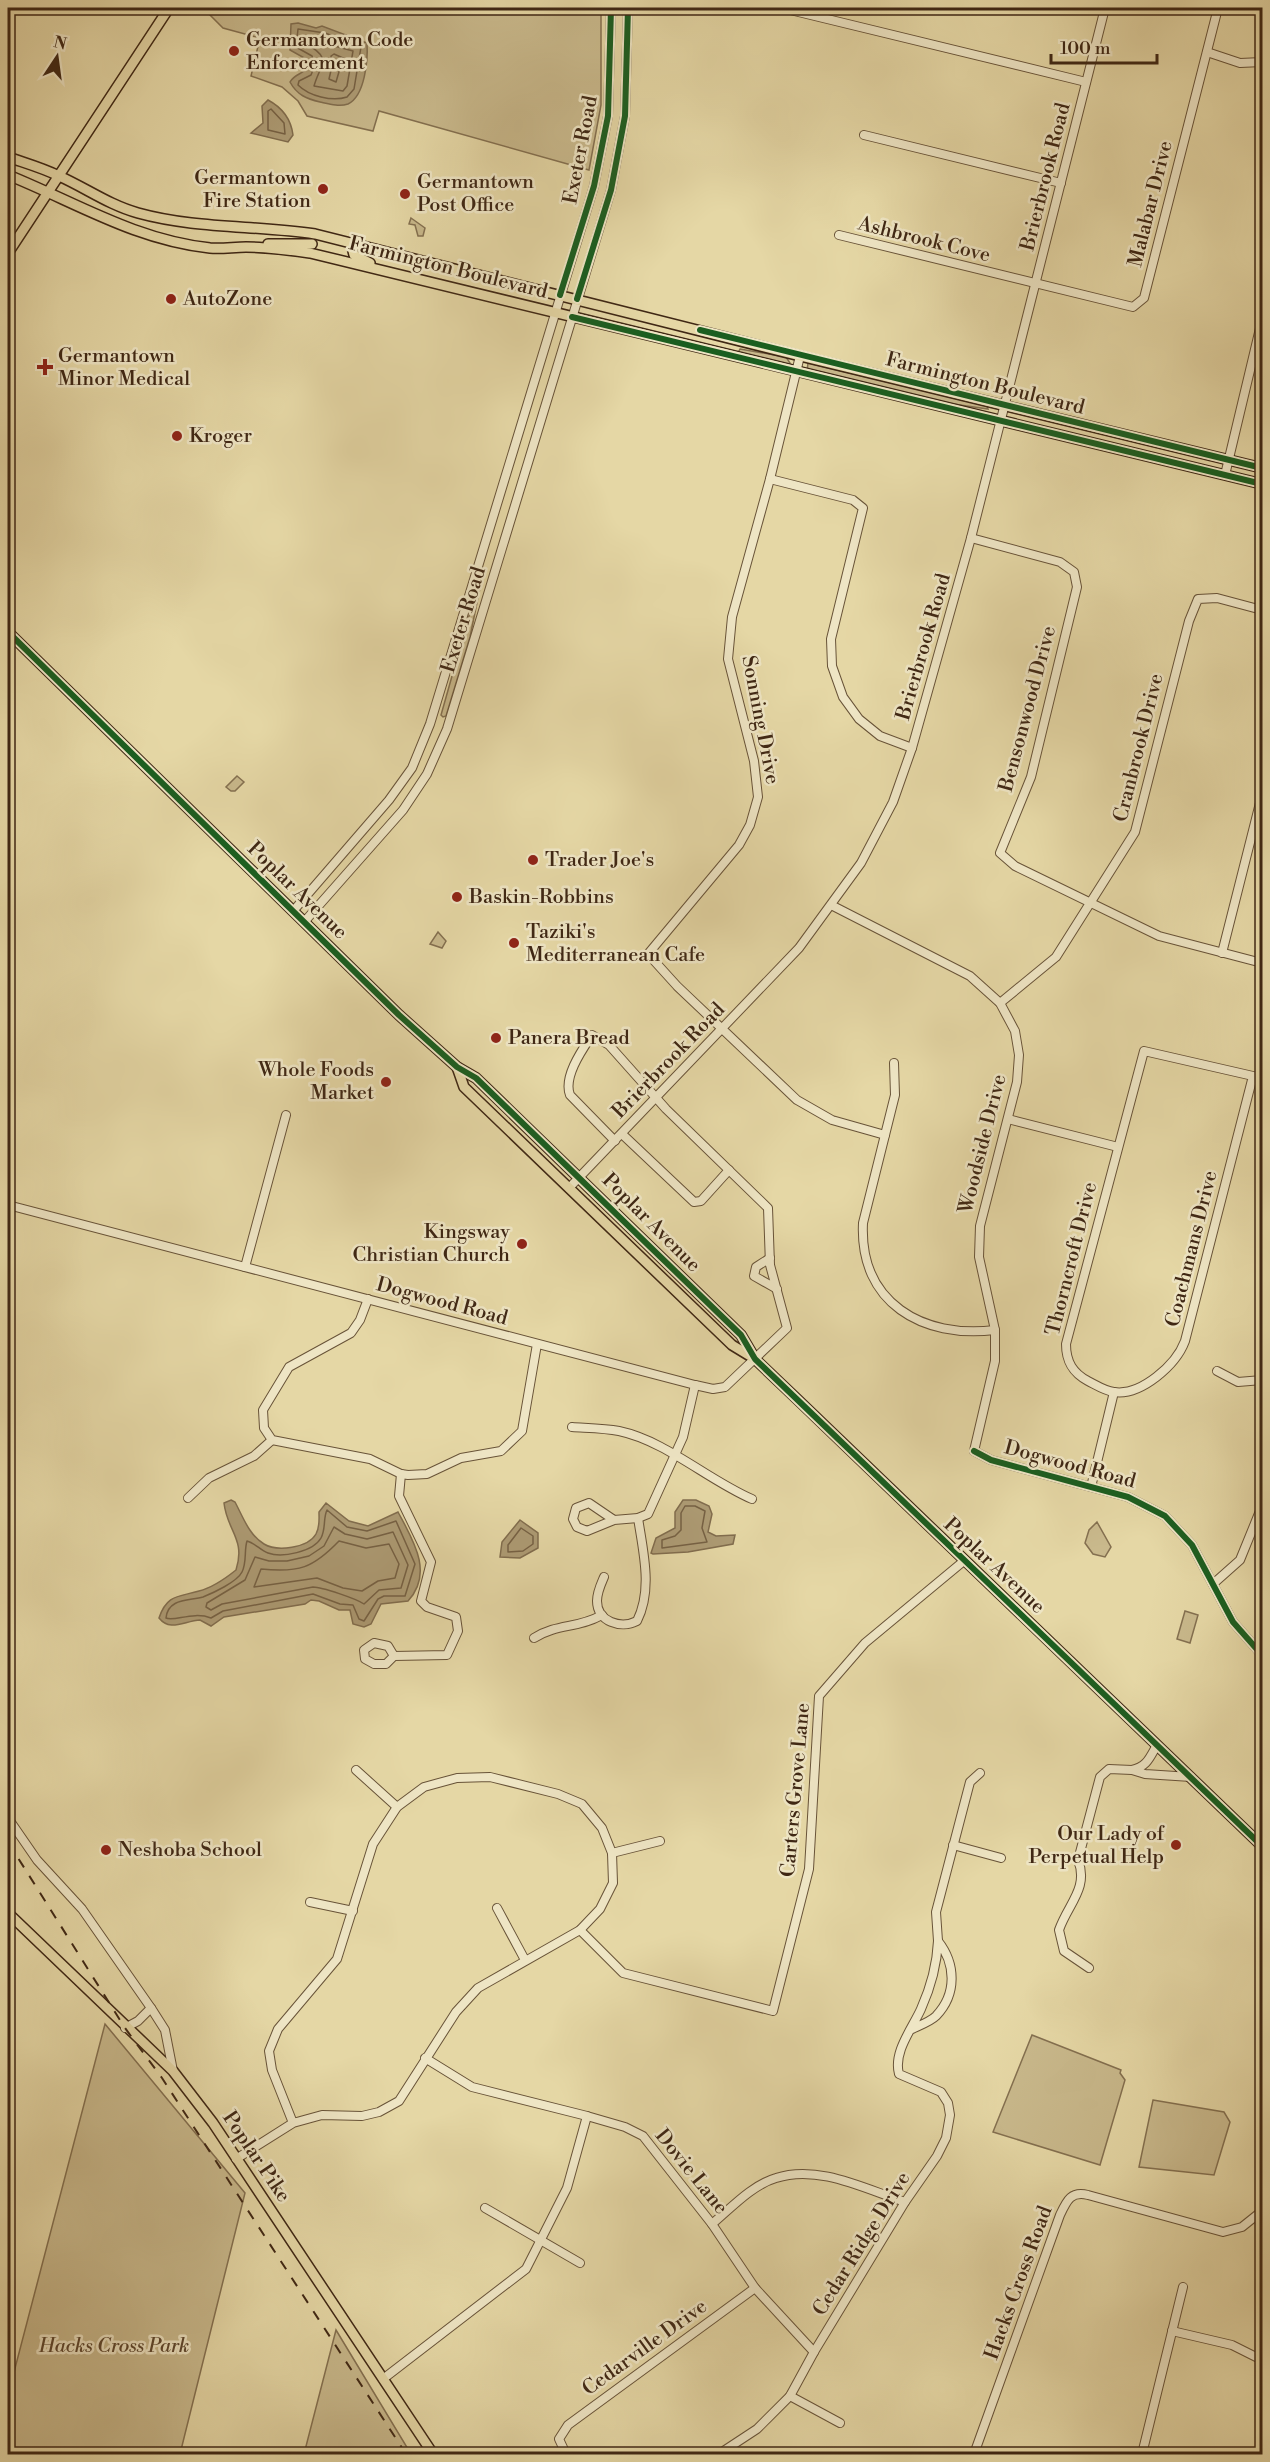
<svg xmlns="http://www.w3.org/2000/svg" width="1270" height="2462" viewBox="0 0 1270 2462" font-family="'Libre Bodoni',serif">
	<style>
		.green { fill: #c9b98c; stroke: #847050; stroke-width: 1.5 }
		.water { fill: #ad9b74; stroke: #816d4e; stroke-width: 1.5 }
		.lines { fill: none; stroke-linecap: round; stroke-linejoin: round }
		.shore { stroke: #766144; stroke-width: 1.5 }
		.minor-casing { stroke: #685338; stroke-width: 10 }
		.major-casing { stroke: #3f2714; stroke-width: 12 }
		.minor { stroke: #eee5c4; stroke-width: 8 }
		.major { stroke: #e5d7a5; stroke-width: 9 }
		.rail { stroke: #3f2714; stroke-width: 2; stroke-dasharray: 10 10; stroke-linecap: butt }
		.cycleway-casing { stroke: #eee5c4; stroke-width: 10 }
		.cycleway { stroke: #1b5e20; stroke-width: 6 }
		.poi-dot { fill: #8f2418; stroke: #eee5c4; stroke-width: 2 }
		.labels { text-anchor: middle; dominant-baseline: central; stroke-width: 5; stroke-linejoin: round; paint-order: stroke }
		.poi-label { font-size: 20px; fill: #3f2714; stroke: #eee5c4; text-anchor: start }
		.street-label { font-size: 20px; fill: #3f2714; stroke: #eee5c4 }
		.park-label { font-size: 20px; font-style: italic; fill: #5b442c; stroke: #eee5c4 }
	</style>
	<rect width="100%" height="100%" fill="#e5d7a5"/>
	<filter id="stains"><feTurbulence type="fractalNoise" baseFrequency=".00333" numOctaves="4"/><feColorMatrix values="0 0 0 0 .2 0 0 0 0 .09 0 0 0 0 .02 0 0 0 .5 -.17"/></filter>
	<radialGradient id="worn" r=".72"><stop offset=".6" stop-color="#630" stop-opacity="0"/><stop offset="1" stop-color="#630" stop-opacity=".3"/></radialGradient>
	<!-- green -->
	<g class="green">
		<polygon points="203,8 601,8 601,105 589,170 379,111 373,131 307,116 298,101 282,87 251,76 260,38 223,28"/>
		<polygon points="411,218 425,228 423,236 418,236 415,225 409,224"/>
		<polygon points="740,349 786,357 790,363 787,365 738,353"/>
		<polygon points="808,363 987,406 988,409 925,400 807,371"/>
		<polygon points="481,583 470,637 446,716 443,717 441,715 478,584"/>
		<polygon points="237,776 244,782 235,791 231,791 226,787"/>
		<polygon points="438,932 446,941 442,948 430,944"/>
		<polygon points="1097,1522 1111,1547 1105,1557 1093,1554 1085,1543 1089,1530"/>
		<polygon points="1185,1611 1198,1615 1190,1643 1177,1639"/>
		<polygon points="105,2024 245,2193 180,2454 8,2454 8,2395"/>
		<polygon points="1032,2035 1121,2070 1120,2073 1125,2080 1100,2165 993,2132"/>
		<polygon points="1153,2100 1224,2112 1230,2122 1214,2175 1139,2167"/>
		<polygon points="336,2330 411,2454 304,2454"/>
	</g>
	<!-- water -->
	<g class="water">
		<path d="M298,23L316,28L322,26L367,43C368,60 365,96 348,104C339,107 329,104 320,102C307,99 297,95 290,82C295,73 305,74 310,65L308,60L290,50L291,24Z"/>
		<path d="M268,100C283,108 291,119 293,135L288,142L251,133L263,123L262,106Z"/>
		<path d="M231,1500L235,1502C243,1517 249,1535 264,1544C277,1552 308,1548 316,1534C320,1527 319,1520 319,1512L326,1503L349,1521L368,1526L398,1512C413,1540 434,1573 408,1601L381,1604L371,1624L364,1627L353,1624L350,1610H339L319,1601L311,1600L305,1604L224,1617L211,1626L200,1620C184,1621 170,1632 159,1618C167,1594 179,1597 199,1591C211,1588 226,1578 236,1570C246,1539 227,1531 224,1503Z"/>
		<polygon points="683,1500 696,1500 709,1506 712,1514 708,1532 716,1536 735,1535 733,1544 688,1552 653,1554 651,1553 656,1538 675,1528 675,1512"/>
		<polygon points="520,1520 538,1533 538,1548 520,1558 500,1557 502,1542"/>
	</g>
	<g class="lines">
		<!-- shore -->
		<g class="shore">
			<path d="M298,29L325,33L361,47L354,89L347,97C332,102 309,96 298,85L299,81L311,75L315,65L312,56L296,47Z"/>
			<path d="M305,38L353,51L347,86L343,91L314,86C320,64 334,58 304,43Z"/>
			<polygon points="334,54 343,58 336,82 329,79 332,66 331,56"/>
			<polygon points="271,109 284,123 285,134 268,130 268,111"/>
			<polygon points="685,1506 695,1506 705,1511 702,1528 707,1542 662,1548 662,1540 675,1536 681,1530 681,1513"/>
			<path d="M327,1510L347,1527L367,1531L396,1521L415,1564L405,1596H384L378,1599L364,1621L359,1619L353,1605L340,1604L313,1594L223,1611L211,1618C193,1611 174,1622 166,1618C168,1598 189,1601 203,1597C213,1593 237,1582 242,1572C247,1562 244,1550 247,1541C255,1543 260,1550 268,1553C282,1558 313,1552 321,1538C326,1529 323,1518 327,1510Z"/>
			<path d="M334,1527L345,1534L367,1539L393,1532L408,1565L401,1588L379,1590L364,1604C357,1599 322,1587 313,1587L222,1604L211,1610L206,1607L207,1603L245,1580L255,1557L269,1561H287L309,1556L324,1546Z"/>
			<polygon points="521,1528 533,1536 533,1544 523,1551 508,1552 508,1545"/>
			<path d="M339,1541L366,1548L389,1544L399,1564L395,1578L378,1581L362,1591L343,1588L317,1578L254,1587L261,1569C299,1573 313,1568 339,1541Z"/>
		</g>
		<defs>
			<g id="minor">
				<polyline points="782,8 1086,82"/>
				<polyline points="1207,52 1240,63 1262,62"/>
				<polyline points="864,135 1061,183"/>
				<polyline points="839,235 1133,307 1144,298 1218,8"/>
				<polyline points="800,356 770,479 732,617 728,659 754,761 758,797 750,825 739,845 648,954 677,986 797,1100 832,1120 885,1135"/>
				<polyline points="1225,475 1262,320"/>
				<polyline points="770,479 853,500 863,508 831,639 832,666 843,697 859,719 880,736 912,748"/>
				<polyline points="971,538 1060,562 1074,572 1077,587 1031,777 1000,853 1015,866 1159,936 1262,963"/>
				<polyline points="833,906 970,976 1000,1003 1015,1031 1019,1055 1017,1082 980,1226 979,1257 995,1330 995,1361 974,1451 991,1460 1128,1497 1165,1516 1192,1545 1233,1622 1262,1655"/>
				<polyline points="294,910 389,800 412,768 430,724 594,186 608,116 611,8"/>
				<polyline points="305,921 403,810 427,774 447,729 611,190 625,116 628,8"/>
				<polyline points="1222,953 1262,795"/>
				<polyline points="1000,1003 1056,957 1135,832 1189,621 1198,599 1217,598 1262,610"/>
				<path d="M894,1063L895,1095L863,1223C859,1303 923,1339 995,1330"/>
				<path d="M1253,1076L1185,1341C1176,1365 1141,1396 1114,1392C1105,1391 1096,1385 1088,1381C1073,1373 1066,1362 1066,1344L1144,1051L1253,1076L1262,1078"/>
				<polyline points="1008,1119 1118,1147"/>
				<polyline points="622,1134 694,1202 701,1201 729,1170"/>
				<polyline points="569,1188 799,948 861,863 893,802 912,748 971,538 1105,8"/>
				<path d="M8,1205L695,1385L713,1389L725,1387L787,1328L770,1265L768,1208L666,1109L609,1045L592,1035C582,1050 563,1077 570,1095L615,1141"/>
				<polyline points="770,1258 756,1267 754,1276 777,1289"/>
				<polyline points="245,1267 286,1115"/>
				<polyline points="368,1299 360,1320 351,1333 289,1367 263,1410 264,1428 272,1440 370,1459 401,1474 408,1475 427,1474 461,1458 501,1451 522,1431 537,1344"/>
				<polyline points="1217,1371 1238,1382 1262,1380"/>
				<path d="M572,1427C587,1428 604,1428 619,1431C666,1441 708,1480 752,1499"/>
				<polyline points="1091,1487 1114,1392"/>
				<polyline points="188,1498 209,1478 254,1456 272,1440"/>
				<polyline points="614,1520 587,1531 577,1527 573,1519 576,1508 589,1503 614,1520 638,1518 648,1514 683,1437 695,1385"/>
				<path d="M604,1577C601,1584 597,1592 597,1601C597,1622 621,1629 637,1621C653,1590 643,1551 638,1518"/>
				<polyline points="1213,1584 1240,1560 1262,1506"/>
				<path d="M534,1638C558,1623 577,1629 602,1615"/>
				<polyline points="394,1656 386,1664 374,1664 365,1659 364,1650 374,1643 388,1646 394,1656 447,1655 458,1631 456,1617 427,1607 421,1601 431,1562 399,1496 401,1474"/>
				<path d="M1157,1745C1150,1757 1147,1767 1132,1770L1145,1774L1191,1777"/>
				<polyline points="356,1770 397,1807"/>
				<polyline points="8,1818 37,1860 82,1909 151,2008 165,2030 173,2071"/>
				<polyline points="953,1845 1001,1858"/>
				<polyline points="612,1853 660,1841"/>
				<polyline points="310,1902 353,1911"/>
				<polyline points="497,1908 525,1960"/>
				<polyline points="580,1930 623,1973 773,2011 809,1869 819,1696 865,1643 965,1560"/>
				<polyline points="938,1941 936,1912 970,1782 980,1773"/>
				<path d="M1089,1968L1064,1951L1059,1930C1068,1904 1089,1888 1078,1860L1100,1777L1109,1769L1132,1770"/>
				<polyline points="125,2028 138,2021 151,2008"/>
				<polyline points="425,2058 472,2087 587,2116 625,2127 643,2136 712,2224 755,2288 814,2352"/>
				<polyline points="236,2159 293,2123 322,2115 362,2116 379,2112 399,2101 456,2012 478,1988 580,1930 600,1909 613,1883 612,1853 602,1828 582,1804 558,1794 490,1777 457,1778 424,1787 397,1807 373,1844 337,1959 278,2029 269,2051 272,2070 293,2123"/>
				<polyline points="485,2208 580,2263"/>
				<path d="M712,2224C731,2208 752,2185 776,2178C818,2164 865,2189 905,2202"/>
				<polyline points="1172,2331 1232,2345 1262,2360"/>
				<polyline points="383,2379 526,2269 567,2188 587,2116"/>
				<polyline points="790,2396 840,2423"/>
				<polyline points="566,2454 559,2439 568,2425 755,2288"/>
				<path d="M719,2454L757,2429L790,2396L814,2352L905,2202L937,2156L946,2138L950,2115L948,2103L941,2092L899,2074C893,2052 912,2029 921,2009C930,1989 937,1963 938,1941C956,1964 957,1994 936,2016C930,2022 918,2026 910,2030"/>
				<path d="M974,2454L1060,2215C1067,2200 1071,2191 1088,2195L1223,2232L1242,2227L1262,2211"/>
				<polyline points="1142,2454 1183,2287"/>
			</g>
			<g id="major">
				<path d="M8,157C25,163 43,168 59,176C86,188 109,205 138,213C196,229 255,225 315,234L800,356L1262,468"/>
				<path d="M8,175C75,202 135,240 210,248C222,249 234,247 246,247C268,247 289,250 310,253L1262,484"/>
				<polyline points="351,243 354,255 370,263"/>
				<polyline points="268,244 312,244"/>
				<polyline points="8,253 169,8"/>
				<polyline points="8,632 399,1015 457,1067 476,1078 741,1335 754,1357"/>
				<polyline points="457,1067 464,1087 732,1345 755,1359 798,1400 1262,1846"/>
				<polyline points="8,1913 173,2071 213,2123 433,2454"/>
			</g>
		</defs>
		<!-- minor casing -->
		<use href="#minor" class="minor-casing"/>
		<!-- major casing -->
		<use href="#major" class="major-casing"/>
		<!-- minor -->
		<use href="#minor" class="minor"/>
		<!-- major -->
		<use href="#major" class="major"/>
		<!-- rail -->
		<polyline class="rail" points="8,1842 125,2028 162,2078 406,2454"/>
		<defs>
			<g id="cycleway">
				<polyline points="560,295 594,186 608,116 611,8"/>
				<polyline points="577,299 611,190 625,116 628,8"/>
				<polyline points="572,317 1262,484"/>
				<polyline points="700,330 1262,468"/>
				<polyline points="8,632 399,1015 457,1067 476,1078 741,1335 755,1359 1262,1846"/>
				<polyline points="974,1451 991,1460 1128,1497 1165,1516 1192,1545 1233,1622 1262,1655"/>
			</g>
		</defs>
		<!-- cycleway casing -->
		<use href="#cycleway" class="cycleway-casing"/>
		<!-- cycleway -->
		<use href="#cycleway" class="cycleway"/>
	</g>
	<!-- markers -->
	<g class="poi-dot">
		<circle cx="234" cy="51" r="6"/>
		<circle cx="323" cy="189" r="6"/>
		<circle cx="405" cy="194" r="6"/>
		<circle cx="171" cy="299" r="6"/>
		<path d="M42 358h6v6h6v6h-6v6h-6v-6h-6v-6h6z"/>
		<circle cx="177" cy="436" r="6"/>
		<circle cx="533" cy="860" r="6"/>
		<circle cx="457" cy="897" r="6"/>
		<circle cx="514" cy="943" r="6"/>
		<circle cx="496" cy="1038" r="6"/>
		<circle cx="386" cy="1082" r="6"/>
		<circle cx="522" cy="1244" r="6"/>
		<circle cx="1176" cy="1845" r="6"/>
		<circle cx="106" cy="1850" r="6"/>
	</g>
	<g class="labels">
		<!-- poi labels -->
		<g class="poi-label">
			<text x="246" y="40">Germantown Code<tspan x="246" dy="23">Enforcement</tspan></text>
			<text x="311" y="178" text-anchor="end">Germantown<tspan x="311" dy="23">Fire Station</tspan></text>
			<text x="417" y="182">Germantown<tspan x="417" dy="23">Post Office</tspan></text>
			<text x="183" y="299">AutoZone</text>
			<text x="58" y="356">Germantown<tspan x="58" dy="23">Minor Medical</tspan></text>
			<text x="189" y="436">Kroger</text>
			<text x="545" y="860">Trader Joe's</text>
			<text x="469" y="897">Baskin-Robbins</text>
			<text x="526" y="932">Taziki's<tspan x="526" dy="23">Mediterranean Cafe</tspan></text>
			<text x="508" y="1038">Panera Bread</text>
			<text x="374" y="1070" text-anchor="end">Whole Foods<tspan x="374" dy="23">Market</tspan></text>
			<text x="510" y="1232" text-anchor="end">Kingsway<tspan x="510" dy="23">Christian Church</tspan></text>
			<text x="1164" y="1834" text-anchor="end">Our Lady of<tspan x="1164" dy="23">Perpetual Help</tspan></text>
			<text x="118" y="1850">Neshoba School</text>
		</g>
		<!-- street labels -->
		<g class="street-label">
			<text transform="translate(581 150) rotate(-79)">Exeter Road</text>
			<text transform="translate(1046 177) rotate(-76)">Brierbrook Road</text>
			<text transform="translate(1151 204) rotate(-76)">Malabar Drive</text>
			<text transform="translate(924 240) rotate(14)">Ashbrook Cove</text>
			<text transform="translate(448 268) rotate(14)">Farmington Boulevard</text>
			<text transform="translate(985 384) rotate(14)">Farmington Boulevard</text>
			<text transform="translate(464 620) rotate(-73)">Exeter Road</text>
			<text transform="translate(924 647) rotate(-74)">Brierbrook Road</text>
			<text transform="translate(1028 709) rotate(-75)">Bensonwood Drive</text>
			<text transform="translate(760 720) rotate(79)">Sonning Drive</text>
			<text transform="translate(1139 748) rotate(-76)">Cranbrook Drive</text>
			<text transform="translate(297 891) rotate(44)">Poplar Avenue</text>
			<text transform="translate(669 1061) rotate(-46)">Brierbrook Road</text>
			<text transform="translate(983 1144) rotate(-76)">Woodside Drive</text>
			<text transform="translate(651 1223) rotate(45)">Poplar Avenue</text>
			<text transform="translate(1192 1249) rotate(-76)">Coachmans Drive</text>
			<text transform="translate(1072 1259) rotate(-76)">Thorncroft Drive</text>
			<text transform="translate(442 1302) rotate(15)">Dogwood Road</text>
			<text transform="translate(1070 1465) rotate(15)">Dogwood Road</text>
			<text transform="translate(994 1566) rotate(43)">Poplar Avenue</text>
			<text transform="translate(796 1790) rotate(-85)">Carters Grove Lane</text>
			<text transform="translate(256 2157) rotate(56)">Poplar Pike</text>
			<text transform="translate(691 2172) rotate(51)">Dovie Lane</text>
			<text transform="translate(862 2244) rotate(-58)">Cedar Ridge Drive</text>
			<text transform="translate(1019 2283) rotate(-70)">Hacks Cross Road</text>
			<text transform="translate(645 2348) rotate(-36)">Cedarville Drive</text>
		</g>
		<!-- park labels -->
		<g class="park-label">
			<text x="114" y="2346">Hacks Cross Park</text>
		</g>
	</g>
	<!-- margin -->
	<rect width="1270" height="2462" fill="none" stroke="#e5d7a5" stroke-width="30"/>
	<rect x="9" y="9" width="1252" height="2444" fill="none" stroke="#3f2714" stroke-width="3"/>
	<rect x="15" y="15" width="1240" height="2432" fill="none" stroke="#3f2714" stroke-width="1.5"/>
	<!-- north arrow -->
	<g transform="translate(57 57) rotate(13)" stroke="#eee5c4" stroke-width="4.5" paint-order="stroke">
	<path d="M0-4.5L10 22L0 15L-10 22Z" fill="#3f2714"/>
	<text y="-9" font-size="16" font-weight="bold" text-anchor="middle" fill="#3f2714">N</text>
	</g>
	<!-- scale -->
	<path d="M1051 54v9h106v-9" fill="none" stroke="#3f2714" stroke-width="3"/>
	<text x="1060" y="54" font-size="18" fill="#3f2714" stroke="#eee5c4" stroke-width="4.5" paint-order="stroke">100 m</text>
	<rect width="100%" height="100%" filter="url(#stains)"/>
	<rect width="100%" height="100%" fill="url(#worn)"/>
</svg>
